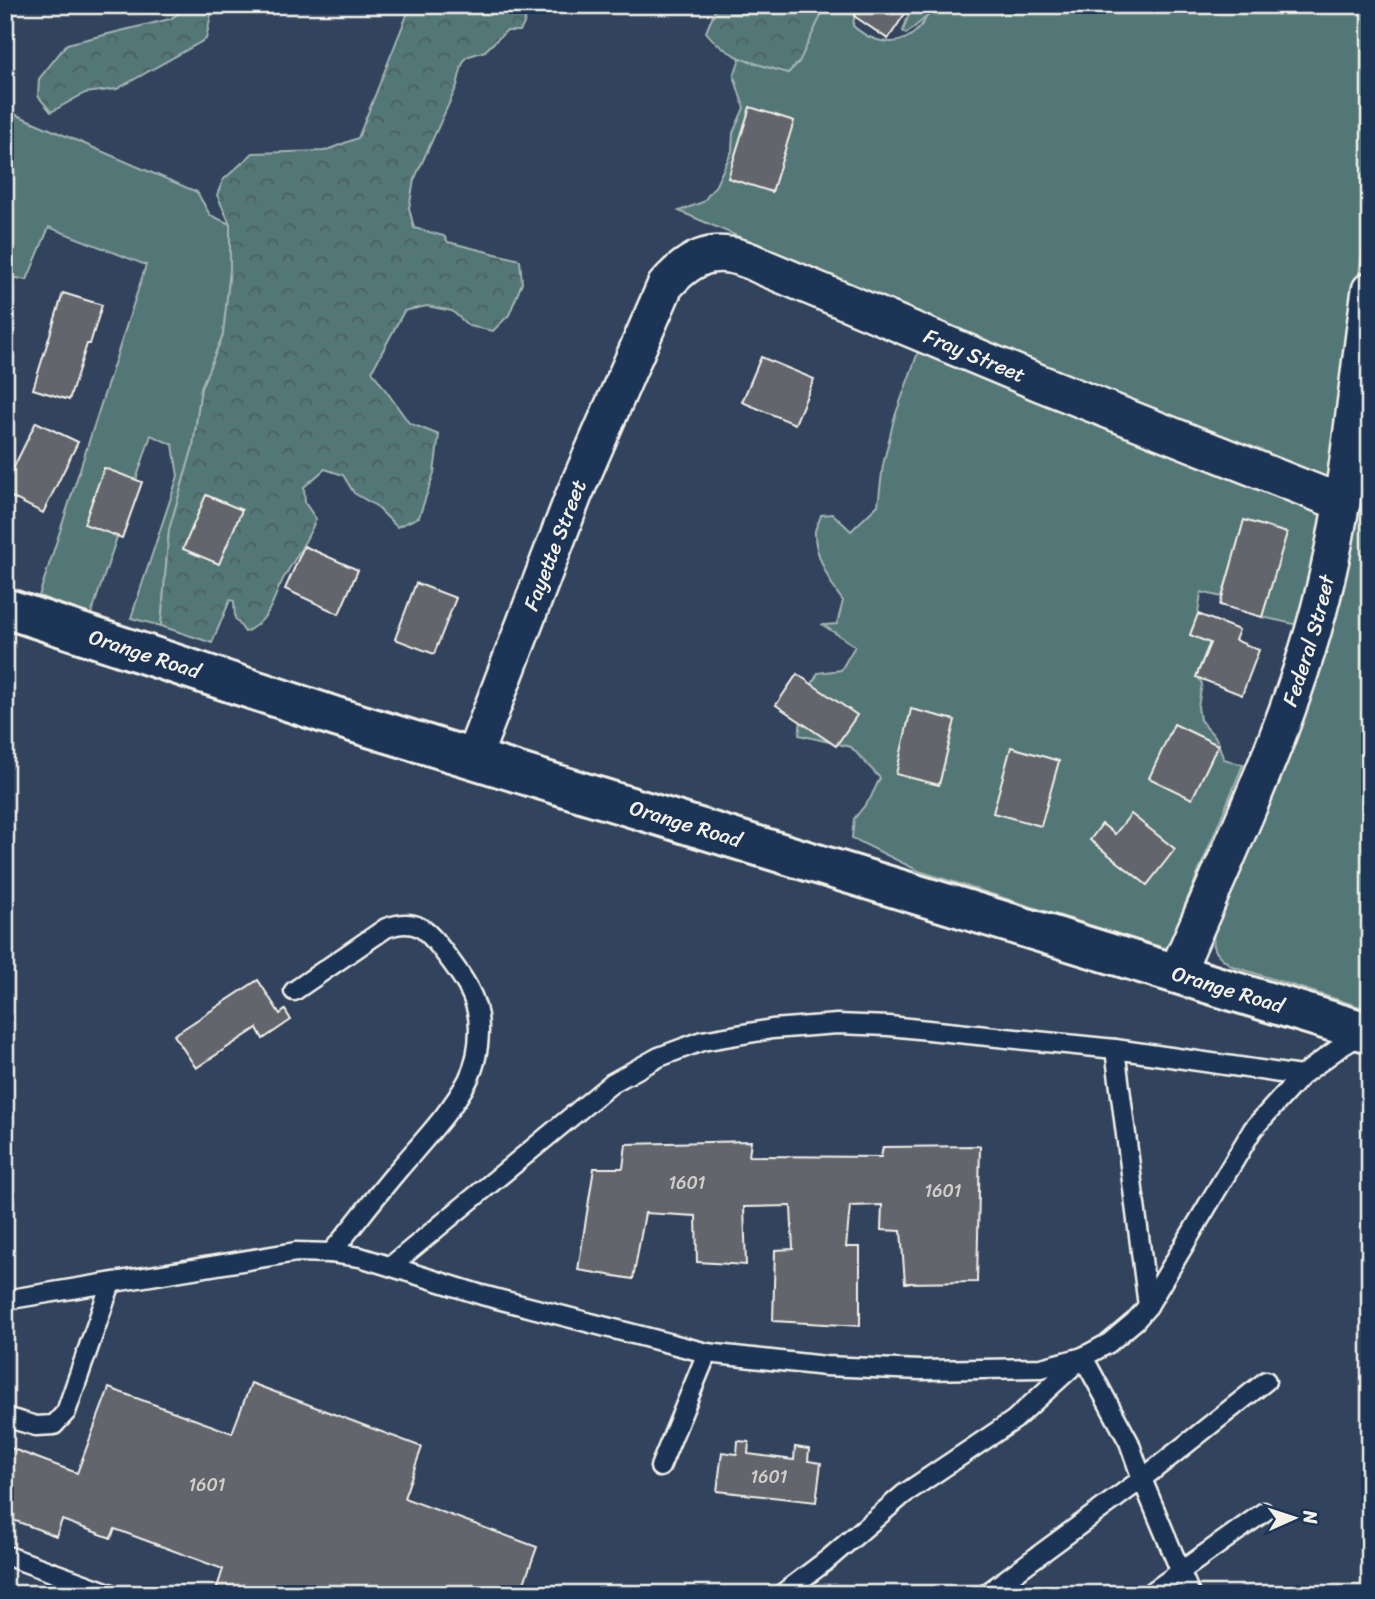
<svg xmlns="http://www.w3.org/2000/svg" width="1375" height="1599" viewBox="0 0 1375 1599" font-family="Sriracha,sans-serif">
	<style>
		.grass { fill: #527677; stroke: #a3b4b0; stroke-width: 2 }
		.forest { fill: url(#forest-crowns); stroke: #a3b4b0; stroke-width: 2 }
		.building { fill: #63656d; stroke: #f4f1e8; stroke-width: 2 }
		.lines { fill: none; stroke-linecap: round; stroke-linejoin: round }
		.lane-casing { stroke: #f4f1e8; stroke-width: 23 }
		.street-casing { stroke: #f4f1e8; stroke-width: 40 }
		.secondary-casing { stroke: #f4f1e8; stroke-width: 44 }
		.lane { stroke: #1d3557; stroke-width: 18 }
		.street { stroke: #1d3557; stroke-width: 35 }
		.secondary { stroke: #1d3557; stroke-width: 38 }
		.labels { text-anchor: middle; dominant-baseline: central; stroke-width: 5; stroke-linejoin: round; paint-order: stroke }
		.number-label { font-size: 18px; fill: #d0cec9 }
		.street-label { font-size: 21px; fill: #f4f1e8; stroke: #1d3557 }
	</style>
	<defs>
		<pattern id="forest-crowns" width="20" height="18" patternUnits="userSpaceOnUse" patternTransform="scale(1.75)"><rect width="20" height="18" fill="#527677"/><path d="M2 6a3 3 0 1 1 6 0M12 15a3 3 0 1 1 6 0" fill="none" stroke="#4e5f5e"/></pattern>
	</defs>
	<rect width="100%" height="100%" fill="#32435e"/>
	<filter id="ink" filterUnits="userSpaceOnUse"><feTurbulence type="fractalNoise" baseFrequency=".0143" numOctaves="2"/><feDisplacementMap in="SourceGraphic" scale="14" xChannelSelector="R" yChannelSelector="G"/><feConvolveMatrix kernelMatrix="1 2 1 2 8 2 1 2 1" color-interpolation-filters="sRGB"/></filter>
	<g filter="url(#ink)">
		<!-- grass -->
		<g class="grass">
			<path d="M826,5H856L853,26C858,30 865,36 872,38C901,50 922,33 932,5H1370V204L1303,626L1262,617L1286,533L1244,521L1222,597L1201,592L1198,614L1190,635L1210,643L1197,674L1202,684L1198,707L1200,720L1216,738L1224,759L1243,765L1184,907L1171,951L919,871L852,838L854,819L870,799L880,778L851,747L799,735L804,699L818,673L841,670L855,646L823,625L837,624L843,601C831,586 813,551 815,531C816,526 820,520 821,515L833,514L851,531L878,505L883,465L894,419L930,319L679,211L703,202L716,185L732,151L733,133L744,108L734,76L740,58L788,73Z"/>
			<polygon points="5,110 197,192 210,215 230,224 230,270 223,335 201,388 193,447 169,530 161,626 131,618 178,476 173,445 151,435 91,615 39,596 146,265 49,227 27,280 5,276"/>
			<path d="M1370,395V1010L1232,966C1216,955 1211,950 1214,929L1320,668L1342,597L1348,566Z"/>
		</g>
		<!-- forest -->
		<g class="forest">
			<polygon points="191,5 213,5 206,39 117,89 85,93 51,112 38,96 39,79 67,44 170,19"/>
			<path d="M411,5H521C528,16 526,21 520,31H506L485,51L466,57L462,65L457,86L414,180L409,208L414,228L444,236L448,242L520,260L522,283L509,315L493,331L469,326L452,311L427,306L404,311L372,371L409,423L439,435L434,473L419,517L397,527L376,506L354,493L343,475L325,469L304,487L305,503L316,519C308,539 297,555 286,574C271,598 274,618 245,632L235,618L234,601L230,600L212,643L161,626L169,530L193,447L201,388L223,335L230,270V224L217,195L223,180L253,153L324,151L358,138Z"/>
			<path d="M717,5H826L799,62L788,73C757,64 726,58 706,32Z"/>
			<polygon points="912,5 932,5 929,15 906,34 903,31"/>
		</g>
		<!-- building -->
		<g class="building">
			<polygon points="862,5 909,5 910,6 888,39 854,16"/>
			<polygon points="750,107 794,121 772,192 728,178"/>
			<polygon points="63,293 102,305 90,344 87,344 69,400 33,389"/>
			<polygon points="761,357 814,379 795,424 742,402"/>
			<polygon points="36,422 78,442 43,513 5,494 5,485"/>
			<polygon points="104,468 142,482 122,538 84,524"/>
			<polygon points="206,495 242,510 219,564 183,549"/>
			<polygon points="1244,520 1287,533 1262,617 1220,605"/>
			<polygon points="304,546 358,570 339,614 285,589"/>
			<polygon points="416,583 456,598 434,654 395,639"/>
			<polygon points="1198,614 1239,630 1235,640 1259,650 1242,695 1196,677 1210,643 1190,635"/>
			<polygon points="797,674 857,715 836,746 776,705"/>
			<polygon points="911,709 955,720 939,785 896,774"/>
			<polygon points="1174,724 1218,745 1192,799 1149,778"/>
			<polygon points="1011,747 1059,761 1041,826 993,813"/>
			<polygon points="1131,814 1175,849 1147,885 1090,840 1102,824 1115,834"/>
			<polygon points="258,980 280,1014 285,1010 291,1020 263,1039 257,1028 196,1068 174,1035"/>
			<polygon points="751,1141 749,1156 881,1157 883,1147 980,1146 977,1282 905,1283 901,1231 881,1230 882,1205 850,1206 846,1247 860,1247 860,1326 773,1321 775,1250 793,1249 791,1206 744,1207 746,1265 697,1262 696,1216 645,1213 633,1279 578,1270 594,1168 623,1168 626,1144"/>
			<polygon points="251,1383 422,1447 404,1498 537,1547 520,1594 294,1594 280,1589 278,1594 215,1594 223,1569 115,1529 111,1538 62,1520 56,1536 5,1517 5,1446 77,1473 109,1388 232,1433"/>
			<polygon points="738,1441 749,1442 748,1454 794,1460 795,1447 809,1449 808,1461 821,1463 816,1502 717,1491 722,1452 737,1454"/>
		</g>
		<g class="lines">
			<defs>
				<g id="lane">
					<polyline points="1115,1049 1148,1306"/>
					<polyline points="331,1253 360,1257 482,1295 707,1353 825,1366 921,1370 1041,1368 1083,1357 1129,1442 1142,1479 1190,1594"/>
					<polyline points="391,1266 612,1083 659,1057 702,1041 772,1029 837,1024 889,1026 1115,1049 1301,1076"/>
					<path d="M5,1300L296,1252L331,1253C354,1225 376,1196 399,1169C422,1142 451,1112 468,1080C476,1064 479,1045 479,1028C479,998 461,974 443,951C426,929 416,917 386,928L294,991"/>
					<polyline points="5,1417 36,1426 54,1425 66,1412 111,1283"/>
					<polyline points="660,1467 707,1353"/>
					<polyline points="5,1555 112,1594"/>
					<polyline points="782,1594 827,1560 904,1494 1014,1420 1083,1357 1109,1343 1135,1321 1148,1306 1253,1129 1301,1076 1339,1048 1362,1034"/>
					<polyline points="986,1594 1142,1479 1266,1381"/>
					<polyline points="1149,1594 1264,1512"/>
				</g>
				<g id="street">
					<path id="s1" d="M473,758L574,495L665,286C695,251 722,245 763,267L1040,383L1342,503"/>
					<path id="s2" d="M1177,972C1232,843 1296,715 1327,577C1349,483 1356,385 1370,290"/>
				</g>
				<g id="secondary">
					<path id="s3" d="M5,608L336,717L1370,1033"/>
				</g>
			</defs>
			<!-- lane casing -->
			<use href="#lane" class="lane-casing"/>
			<!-- street casing -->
			<use href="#street" class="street-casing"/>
			<!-- secondary casing -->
			<use href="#secondary" class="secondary-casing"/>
			<!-- lane -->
			<use href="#lane" class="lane"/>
			<!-- street -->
			<use href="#street" class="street"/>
			<!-- secondary -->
			<use href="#secondary" class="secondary"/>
		</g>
	</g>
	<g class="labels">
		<!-- number labels -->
		<g class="number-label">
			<text x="687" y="1183">1601</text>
			<text x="943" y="1191">1601</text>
			<text x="769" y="1477">1601</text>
			<text x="207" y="1485">1601</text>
		</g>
		<!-- street labels -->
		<g class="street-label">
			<text stroke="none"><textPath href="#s1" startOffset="850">Fray Street</textPath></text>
			<text stroke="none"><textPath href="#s1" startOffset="228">Fayette Street</textPath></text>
			<text stroke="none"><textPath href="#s2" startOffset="357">Federal Street</textPath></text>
			<text stroke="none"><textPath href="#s3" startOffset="147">Orange Road</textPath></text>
			<text stroke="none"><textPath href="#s3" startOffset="714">Orange Road</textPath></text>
			<text stroke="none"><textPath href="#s3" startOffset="1281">Orange Road</textPath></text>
		</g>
	</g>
	<!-- margin -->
	<rect width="1375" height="1599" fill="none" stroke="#1d3557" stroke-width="28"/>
	<rect x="14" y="14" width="1347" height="1571" fill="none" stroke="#f4f1e8" stroke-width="2.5" filter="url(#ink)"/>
	<!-- north arrow -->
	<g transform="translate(1294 1518) rotate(87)" stroke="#1d3557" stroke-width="5" paint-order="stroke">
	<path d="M0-5L12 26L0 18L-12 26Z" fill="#f4f1e8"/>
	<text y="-10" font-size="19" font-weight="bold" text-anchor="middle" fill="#f4f1e8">N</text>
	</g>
</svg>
